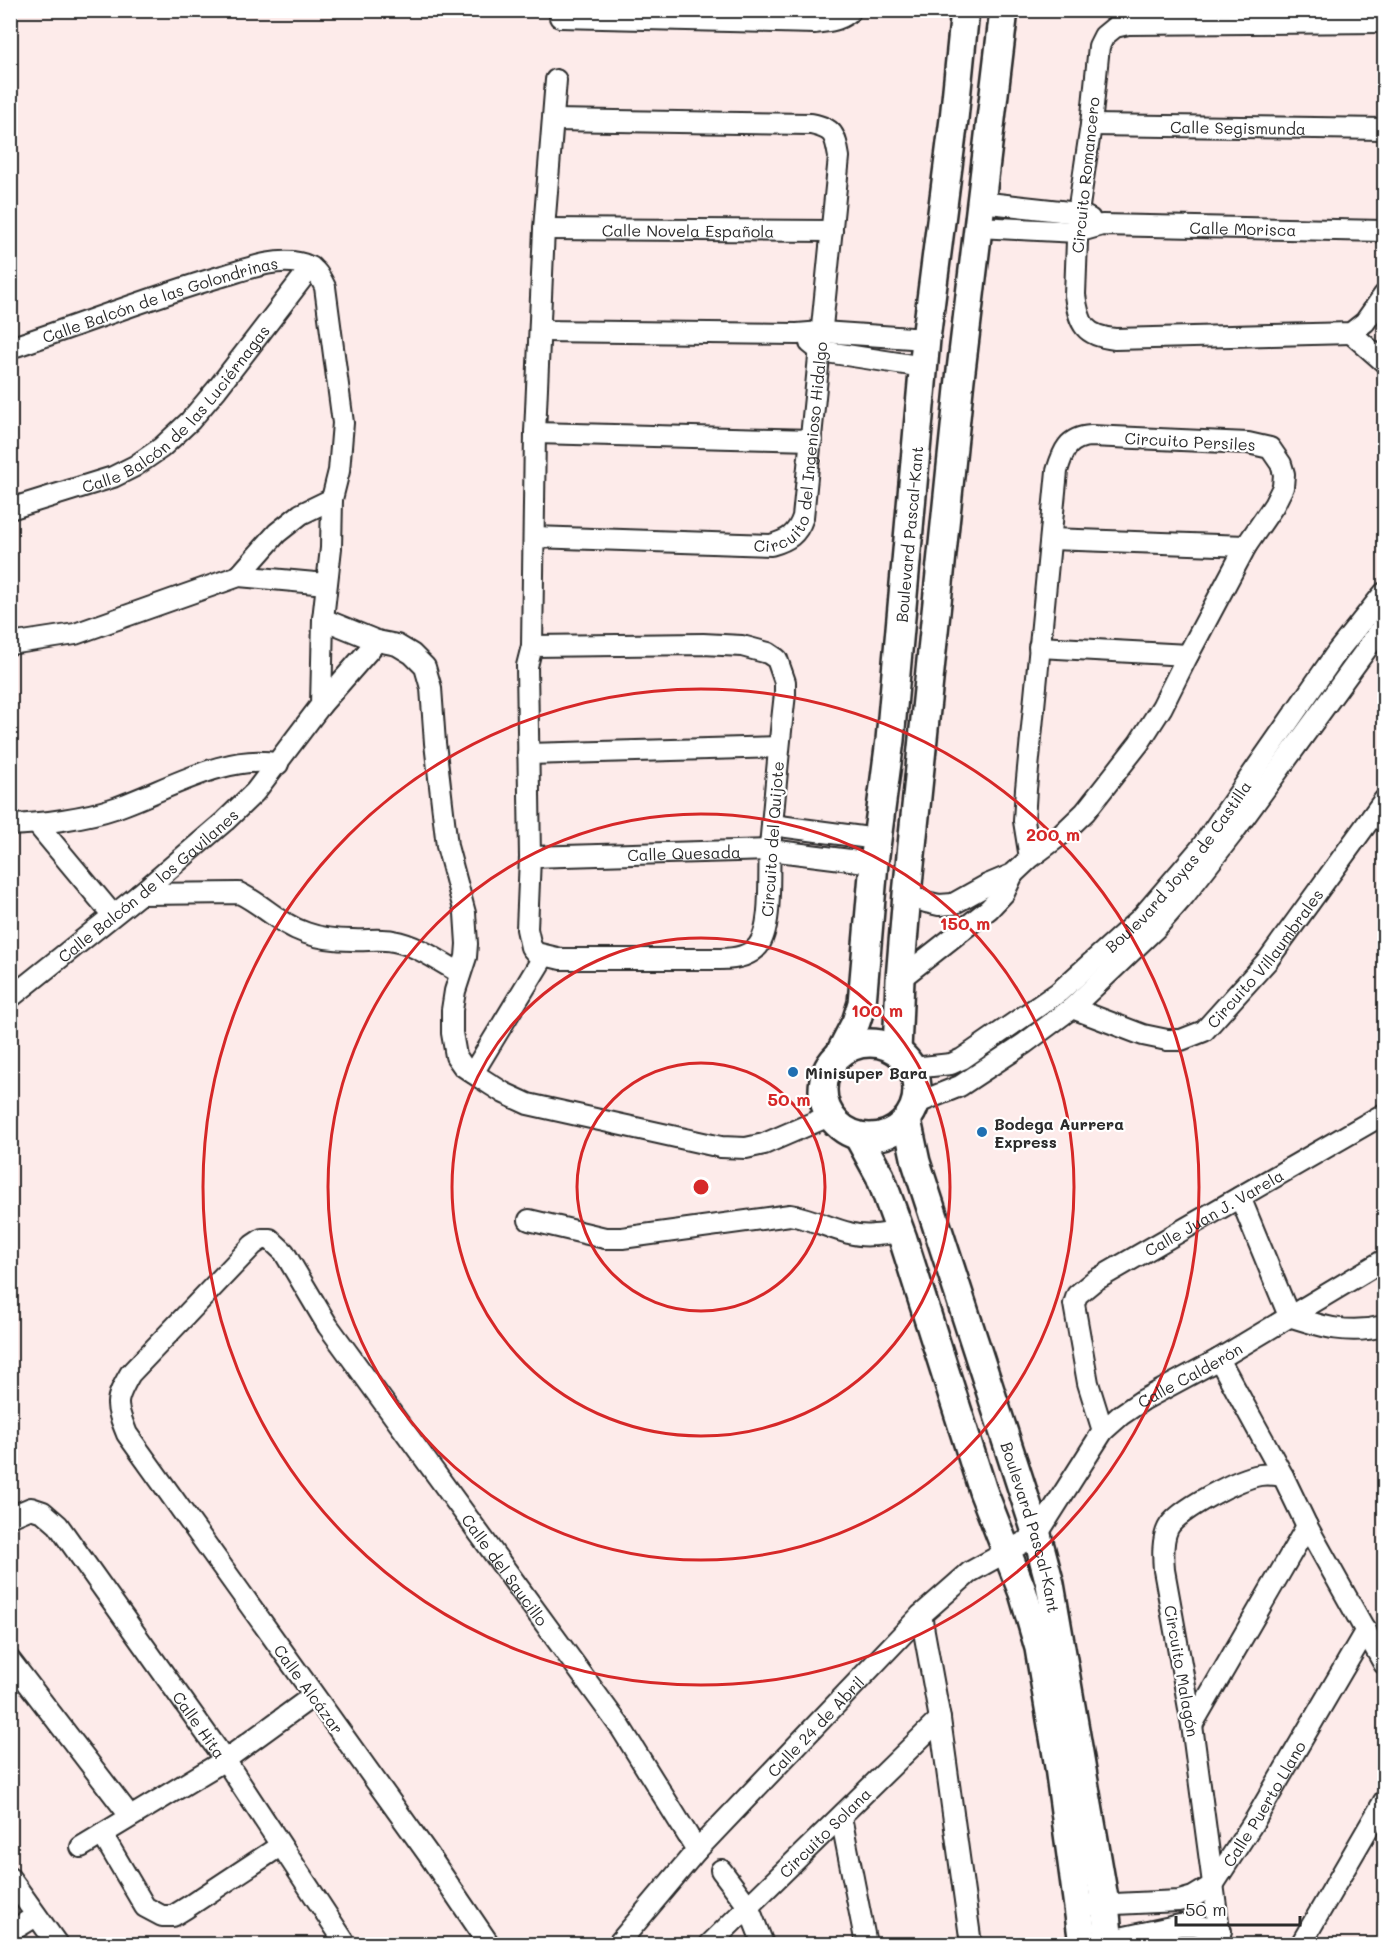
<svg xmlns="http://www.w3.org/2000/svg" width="1395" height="1955" viewBox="0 0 1395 1955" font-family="Mali,sans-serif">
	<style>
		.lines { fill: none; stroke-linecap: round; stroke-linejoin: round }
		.street-casing { stroke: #2b2b2b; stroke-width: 24 }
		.secondary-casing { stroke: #2b2b2b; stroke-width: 32 }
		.street { stroke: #fff; stroke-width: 20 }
		.secondary { stroke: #fff; stroke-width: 27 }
		.ring { fill: none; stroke: #d62828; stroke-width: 3 }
		.poi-dot { fill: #1f6fb2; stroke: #fff; stroke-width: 2 }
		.labels { text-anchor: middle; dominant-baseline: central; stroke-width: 4.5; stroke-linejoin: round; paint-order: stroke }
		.street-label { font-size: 16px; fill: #2b2b2b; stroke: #fff }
		.poi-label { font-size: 16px; font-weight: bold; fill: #2b2b2b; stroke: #fff; text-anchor: start }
		.centre { fill: #d62828; stroke: #fff; stroke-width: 3 }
		.ring-label { font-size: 18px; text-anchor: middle; font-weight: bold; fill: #d62828; stroke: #fff; stroke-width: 4.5; stroke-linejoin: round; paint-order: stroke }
	</style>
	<rect width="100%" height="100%" fill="#fdebea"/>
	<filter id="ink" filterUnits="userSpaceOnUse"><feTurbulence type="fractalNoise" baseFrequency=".0167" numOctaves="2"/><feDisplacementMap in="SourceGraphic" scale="12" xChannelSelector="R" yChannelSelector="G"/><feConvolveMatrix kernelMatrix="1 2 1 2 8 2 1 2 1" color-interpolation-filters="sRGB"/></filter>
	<g filter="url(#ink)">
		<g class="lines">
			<defs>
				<g id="street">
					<path d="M561,10L560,17L815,23C828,21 841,21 851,10"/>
					<path d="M1384,22L1128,24L1115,27L1104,36L1099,46L1091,125L1078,213L1075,295C1079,325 1085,336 1115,339L1351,333L1365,322L1384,295"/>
					<path id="s1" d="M1091,125L1384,129"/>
					<polyline points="980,202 1078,213 1090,219"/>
					<path id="s2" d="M978,227L1077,232L1102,225L1384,231"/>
					<path id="s3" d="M544,229L832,231"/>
					<polyline points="541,331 797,334 822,332 926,339"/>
					<polyline points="1351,333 1384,362"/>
					<polyline points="810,343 820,351 924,367"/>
					<path id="s4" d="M10,348C80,325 148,298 219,277C245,270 272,258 299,263C314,266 319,274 325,287L343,423L339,471L332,499L331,548L323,619L321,705"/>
					<polyline points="535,433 812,440"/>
					<path id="s5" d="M10,509L113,477L135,466L161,448L190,421L217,389L311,267"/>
					<path id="s6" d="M534,537L771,545C788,540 797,535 803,517L839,157C835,134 834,129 811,124L553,120"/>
					<polyline points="1051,539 1246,546"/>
					<polyline points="239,576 277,533 301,514 332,499"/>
					<polyline points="323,619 377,641 397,645 412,654 425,667 431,688 435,743 447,846 465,913 467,944 466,957 455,991 452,1010 452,1033 456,1056 463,1066 482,1079 504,1093 528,1104 721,1147 746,1148 764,1144 829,1116"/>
					<polyline points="10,644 75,634 239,576 326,584"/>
					<path d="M532,646L703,644L742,646L768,653L777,659L785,682V694C779,744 775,795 770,846C768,871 773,927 758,946C749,957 733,959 720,959H561L536,953L531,947L527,929L530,857L527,666L532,646L535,433L544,229L556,80"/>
					<polyline points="1039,647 1188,655"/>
					<polyline points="528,754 779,747"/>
					<polyline points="37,824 112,914"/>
					<path d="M10,825C41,824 86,818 115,808C163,792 227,752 278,764"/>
					<polyline points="772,825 877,839"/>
					<path id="s7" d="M530,857L770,850L874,863"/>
					<path d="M140,894L239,893C264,905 278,923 306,933C320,938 337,940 352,940C366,941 379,938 393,941C417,945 439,961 460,973"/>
					<path d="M907,894L926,902L939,905L953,904L987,885L1013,874L1030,858L1062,834L1085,812L1139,743L1162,707L1188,655L1246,546L1274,505L1283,487L1284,474L1281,464L1270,448L1248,443L1091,436C1068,437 1063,451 1057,471L1026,789L1024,821L1030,858"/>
					<polyline points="900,979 989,909 1004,893 1013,874"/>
					<path id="s8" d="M10,998L140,894L225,821L255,792L321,705L377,641"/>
					<path id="s9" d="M1072,1008L1143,1035L1167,1040H1181L1204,1031L1268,960L1384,800"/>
					<path id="s10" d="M913,1068L951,1064L962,1059L1059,992L1141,918L1200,849L1337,652L1384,593"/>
					<polyline points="473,1073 544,956"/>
					<polyline points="915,1104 960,1086 1025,1043 1072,1008 1156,928 1184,896 1233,833 1384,625"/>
					<path d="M1240,1197L1289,1316C1323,1327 1349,1335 1384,1326"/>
					<path d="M529,1220L605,1238H622L790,1215C810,1218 829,1228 849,1233C866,1238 883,1234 900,1232"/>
					<polyline points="1219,1359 1283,1476 1307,1526 1384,1664"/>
					<path id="s11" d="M1103,1431L1088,1383L1074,1304L1077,1295L1094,1281L1384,1114"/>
					<path id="s12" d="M10,1517L31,1508L43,1512L58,1525L225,1760L346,1944"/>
					<polyline points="921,1615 940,1719 971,1944"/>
					<polyline points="10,1660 130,1816"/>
					<polyline points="1192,1725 1307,1526"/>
					<polyline points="841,1817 866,1944"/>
					<polyline points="102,1834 145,1907 162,1916 173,1916 186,1908 280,1846"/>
					<polyline points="81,1847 225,1760 313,1696"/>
					<polyline points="721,1870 748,1906 763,1944"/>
					<polyline points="10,1878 57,1944"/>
					<path id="s13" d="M1093,1905L1179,1901L1193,1897L1213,1885L1255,1820L1366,1630"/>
					<polyline points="10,1932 36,1916"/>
					<polyline points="1097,1943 1180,1925 1195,1925 1221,1931"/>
					<path id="s14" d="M489,1944L428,1854L127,1434C115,1404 114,1402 130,1374L253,1245L262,1239H270L284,1252L328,1326L621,1728L697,1850"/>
					<path id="s15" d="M618,1944L697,1850L921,1615L970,1572L1037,1535L1103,1431L1121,1415L1143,1400L1219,1359L1384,1260"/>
					<path id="s16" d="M710,1944L940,1719"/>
					<path d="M1221,1944L1192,1725L1164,1570C1163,1557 1162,1540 1168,1528C1177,1510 1240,1478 1260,1475C1267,1474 1276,1475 1283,1476"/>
					<polyline points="1301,1944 1384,1801"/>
				</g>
				<g id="secondary">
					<circle cx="870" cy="1090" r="47"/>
					<polyline points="897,1051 900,979 907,894 960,379 1004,10"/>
					<path id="s17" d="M840,1053L856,1022L862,1003L874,863L890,740L926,339L954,119L965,10"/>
					<path id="s18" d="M907,1120L916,1162L1037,1535L1050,1584L1105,1904L1109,1944"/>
					<polyline points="858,1136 880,1176 903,1239 983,1491 1023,1593 1039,1648 1059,1767 1083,1944"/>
				</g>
			</defs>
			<!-- street casing -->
			<use href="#street" class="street-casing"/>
			<!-- secondary casing -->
			<use href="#secondary" class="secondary-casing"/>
			<!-- street -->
			<use href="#street" class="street"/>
			<!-- secondary -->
			<use href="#secondary" class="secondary"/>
		</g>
	</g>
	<!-- distance rings -->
	<g class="ring">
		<circle cx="701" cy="1187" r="124"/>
		<circle cx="701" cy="1187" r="249"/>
		<circle cx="701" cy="1187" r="373"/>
		<circle cx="701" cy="1187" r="498"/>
	</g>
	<!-- markers -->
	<g class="poi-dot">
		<circle cx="793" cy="1072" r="6"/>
		<circle cx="982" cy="1132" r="6"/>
	</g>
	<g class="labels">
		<!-- street labels -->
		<g class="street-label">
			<text stroke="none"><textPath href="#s1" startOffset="147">Calle Segismunda</textPath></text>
			<text transform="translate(1085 175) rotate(-84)">Circuito Romancero</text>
			<text stroke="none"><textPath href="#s2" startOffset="266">Calle Morisca</textPath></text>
			<text stroke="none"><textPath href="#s3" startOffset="144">Calle Novela Española</textPath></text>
			<text stroke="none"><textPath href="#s4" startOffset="158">Calle Balcón de las Golondrinas</textPath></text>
			<text stroke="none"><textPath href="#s5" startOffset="200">Calle Balcón de las Luciérnagas</textPath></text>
			<text stroke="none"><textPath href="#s6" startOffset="339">Circuito del Ingenioso Hidalgo</textPath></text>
			<text transform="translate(1190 441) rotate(3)">Circuito Persiles</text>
			<text stroke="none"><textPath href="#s17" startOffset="526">Boulevard Pascal-Kant</textPath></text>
			<text transform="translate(772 839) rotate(-86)">Circuito del Quijote</text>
			<text stroke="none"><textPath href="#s7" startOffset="154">Calle Quesada</textPath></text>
			<text stroke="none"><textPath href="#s10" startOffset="342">Boulevard Joyas de Castilla</textPath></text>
			<text stroke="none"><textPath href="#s8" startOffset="178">Calle Balcón de los Gavilanes</textPath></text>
			<text stroke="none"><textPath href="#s9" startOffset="234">Circuito Villaumbrales</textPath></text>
			<text stroke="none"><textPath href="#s11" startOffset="300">Calle Juan J. Varela</textPath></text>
			<text stroke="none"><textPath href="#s15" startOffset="816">Calle Calderón</textPath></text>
			<text stroke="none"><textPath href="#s18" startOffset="426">Boulevard Pascal-Kant</textPath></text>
			<text stroke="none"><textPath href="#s14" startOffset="1293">Calle del Saucillo</textPath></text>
			<text transform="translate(1182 1671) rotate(80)">Circuito Malagón</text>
			<text transform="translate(309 1689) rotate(54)">Calle Alcázar</text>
			<text stroke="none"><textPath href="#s12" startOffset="300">Calle Hita</textPath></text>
			<text stroke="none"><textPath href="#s15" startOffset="294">Calle 24 de Abril</textPath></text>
			<text stroke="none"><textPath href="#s13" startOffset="220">Calle Puerto Llano</textPath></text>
			<text stroke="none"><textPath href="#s16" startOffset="160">Circuito Solana</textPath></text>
		</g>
		<!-- poi labels -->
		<g class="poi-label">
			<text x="805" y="1072">Minisuper Bara</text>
			<text x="994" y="1123">Bodega Aurrera<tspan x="994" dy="18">Express</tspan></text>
		</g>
	</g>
	<circle cx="701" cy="1187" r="9" class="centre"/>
	<g class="ring-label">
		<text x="1053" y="841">200 m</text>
		<text x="965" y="930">150 m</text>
		<text x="877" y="1017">100 m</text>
		<text x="789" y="1106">50 m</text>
	</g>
	<!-- margin -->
	<rect width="1395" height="1955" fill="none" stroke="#fff" stroke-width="36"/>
	<rect x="18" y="18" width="1359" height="1919" fill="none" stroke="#2b2b2b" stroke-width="2" filter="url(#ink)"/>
	<!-- scale -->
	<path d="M1176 1916v9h124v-9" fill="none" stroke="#2b2b2b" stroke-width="3"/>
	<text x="1185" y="1916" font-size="18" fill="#2b2b2b" stroke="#ffffff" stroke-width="4.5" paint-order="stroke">50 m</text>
</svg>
